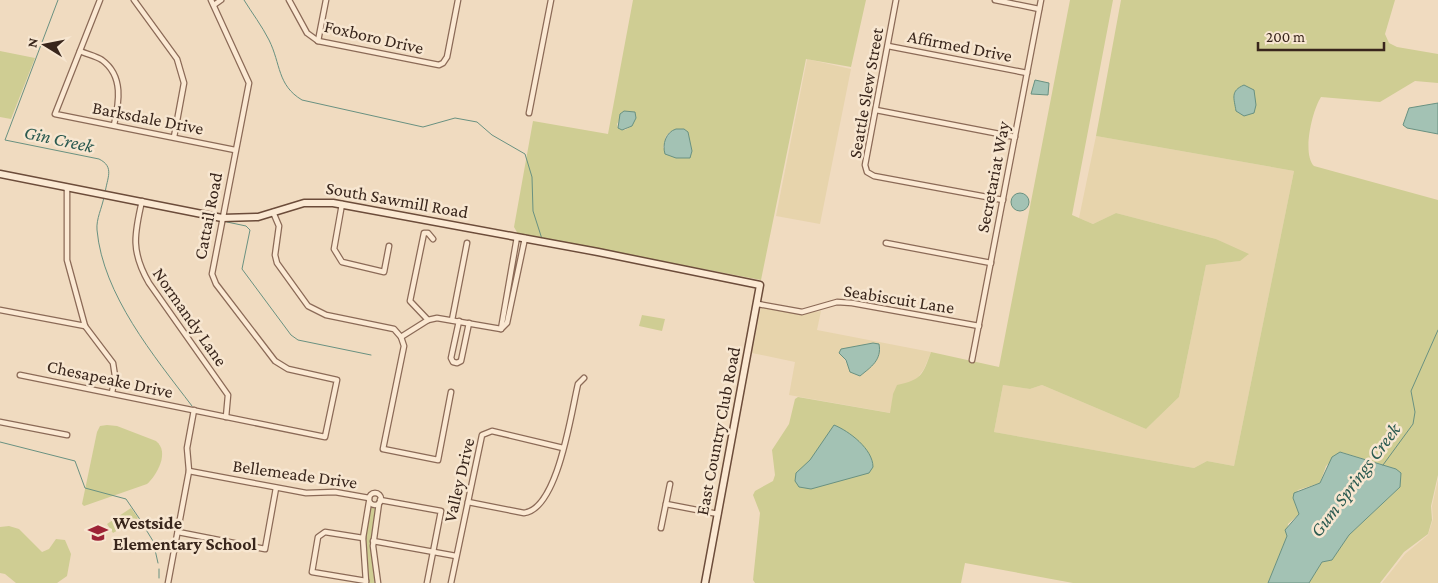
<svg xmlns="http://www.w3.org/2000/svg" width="1438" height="583" viewBox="0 0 1438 583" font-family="'Crimson Pro',serif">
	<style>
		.farmland { fill: #e7d4ac; fill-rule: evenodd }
		.green { fill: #cfcd93; fill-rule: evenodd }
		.water { fill: #a3c2b4; stroke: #699181 }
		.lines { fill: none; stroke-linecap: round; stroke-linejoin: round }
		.stream { stroke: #699181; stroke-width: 1 }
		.street-casing { stroke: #8b6a57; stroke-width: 7 }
		.secondary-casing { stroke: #6c4c3a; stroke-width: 9 }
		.street { stroke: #fbe9d3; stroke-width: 4.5 }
		.secondary { stroke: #fbe9d3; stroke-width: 6 }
		.labels { text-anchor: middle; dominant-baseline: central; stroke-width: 5; stroke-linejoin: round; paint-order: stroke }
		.street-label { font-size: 18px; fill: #39261c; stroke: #f7e6d0 }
		.poi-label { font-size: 18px; font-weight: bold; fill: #39261c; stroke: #f7e6d0; text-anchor: start }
		.water-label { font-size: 19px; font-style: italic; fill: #2a5a50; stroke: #f7e6d0 }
	</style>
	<rect width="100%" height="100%" fill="#f0dbc0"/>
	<!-- farmland -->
	<g class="farmland">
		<polygon points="807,59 851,69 820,224 776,216"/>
		<polygon points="1096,136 1294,171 1234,466 1207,461 1194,468 994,432 1003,385 1030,389 1042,385 1146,429 1179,397 1206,265 1239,261 1248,255 1216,239 1116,213 1093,224 1079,218"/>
		<path d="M761,307L801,314L821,311L817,330L931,352L924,369L915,381L893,394L891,413L789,395L795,362L752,353ZM873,343L848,366L842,355L858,347Z"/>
		<polygon points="1438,479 1438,583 1382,583 1405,554 1428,535 1433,519 1432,506"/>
	</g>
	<!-- green -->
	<g class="green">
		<path d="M633,0H866L851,67L806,59L761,280L518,234L514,227L533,121L608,134ZM624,111L635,112L632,126L625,130L618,128L617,124ZM671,131L688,132L692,154L663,148L666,136Z"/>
		<path d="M1070,0H1113L1072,215L1093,224L1116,213L1216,239L1249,254L1240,261L1206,265L1179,397L1146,429L1042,385L1030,389L1003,385L994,432L1194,468L1207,461L1234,466L1294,171L1096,136L1121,0H1395L1385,34L1389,43L1397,47L1438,54V83L1415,81L1380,102L1321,97C1312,111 1302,154 1314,166L1438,200V475L1431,506L1432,520L1428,534L1404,552L1380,583H1309L1322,562L1332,560L1349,535L1400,487L1396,469L1341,452L1326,466L1320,483L1298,490L1293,498L1299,514L1288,524L1287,536L1268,583H1073L965,563L961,583H755L753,580L760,513L753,495L755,491L773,481L775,475L772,450L789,424L795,399L798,397L890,413L893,394L897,385C922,380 923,374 931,352L999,367Z"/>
		<polygon points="0,51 35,58 11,119 0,117"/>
		<polygon points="642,315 665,319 662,331 639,326"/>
		<path d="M107,425L117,426L156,441C170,452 157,475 147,484L84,506L82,504L97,432L100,426Z"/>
		<path d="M373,507L376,510C371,535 371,557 375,583H369L365,537L370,508Z"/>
		<polygon points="131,508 138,518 113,533 107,524"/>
		<polygon points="9,526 19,529 42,552 49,549 56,539 65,540 71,554 67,576 57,583 16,583 5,574 0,573 0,527"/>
	</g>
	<!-- water -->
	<g class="water">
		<polygon points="1035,80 1049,83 1048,95 1031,94"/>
		<path d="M1244,85L1254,90L1256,105L1254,113L1244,116L1236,111C1234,98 1230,91 1244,85Z"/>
		<polygon points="1438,103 1438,134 1407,128 1403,125 1409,108"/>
		<polygon points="624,111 635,112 636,118 632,126 622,130 618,128 620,114"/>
		<path d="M676,129H684L688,132L692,151L690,158H676L665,154C662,144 666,132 676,129Z"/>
		<circle cx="1020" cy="202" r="9"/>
		<path d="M873,343L879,344C882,360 871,367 860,376L850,372L846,360L839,353L841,349Z"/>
		<path d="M834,425C849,431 873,449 873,467L869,473L811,489L799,487L795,481L796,473L810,460Z"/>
		<polygon points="1340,452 1396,469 1401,473 1400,487 1349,535 1332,560 1322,562 1309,583 1268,583 1287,536 1285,530 1299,514 1293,498 1294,493 1320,483 1332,457"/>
	</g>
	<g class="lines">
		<!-- stream -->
		<g class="stream">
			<path d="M58,0L5,140L99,159C115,167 107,178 105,193"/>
			<path d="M244,0C252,13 262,26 269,40C281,64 277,85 302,100L423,127L455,118L477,122L492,135L525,154L532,177L533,211L542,239"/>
			<path d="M104,197C102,208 96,219 97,230C103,295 154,356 192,406"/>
			<polyline points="104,198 135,204"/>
			<polyline points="143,206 216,220"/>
			<polyline points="227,222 246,226 250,230 242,269 291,335 298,340 371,355"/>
			<polyline points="0,442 75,461 85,488 126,499 141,521"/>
			<polyline points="1383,465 1413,424 1415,412 1411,391 1438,330"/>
			<polyline points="145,528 153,541 158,563"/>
			<polyline points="159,569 159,578"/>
		</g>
		<defs>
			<g id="street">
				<polyline points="100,0 55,114 235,150"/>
				<polyline points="134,0 177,59 184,83 174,137"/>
				<polyline points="289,0 307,33 318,41 439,65 443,63 447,57 458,0"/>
				<polyline points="896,0 865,165 867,172 874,176 1003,200"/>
				<polyline points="995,0 1039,9"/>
				<polyline points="214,5 221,0"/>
				<polyline points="318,41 326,0"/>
				<polyline points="888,46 1027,73"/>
				<path d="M80,51C86,54 96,56 102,60C124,76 119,103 114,125"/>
				<polyline points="876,110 1015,137"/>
				<polyline points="529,113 551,0"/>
				<polyline points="67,187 67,260 85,326 113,363 115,376 112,393"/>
				<path d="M142,201C134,235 131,252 149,283L228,395L226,417"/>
				<polyline points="342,204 334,249 342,262 384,272 389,246"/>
				<polyline points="273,212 279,226 275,255 277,263 308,306 326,315 394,329 401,337 404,346 383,449 438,460 451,392"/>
				<polyline points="517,237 501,329 507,323 525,238"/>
				<polyline points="886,243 991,263"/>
				<polyline points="758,304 802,312 837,302 852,303 979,326"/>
				<polyline points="0,310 85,326"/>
				<polyline points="428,320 410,301 424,233 428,233 433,239"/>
				<polyline points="452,320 467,243"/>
				<polyline points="459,321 451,358 453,362 457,363 461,361 469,323"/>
				<polyline points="401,337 428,320 437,318 501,329"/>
				<polyline points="972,360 1041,0"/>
				<polyline points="20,375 325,437 337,380 288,369 275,361 216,284 212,274 249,83 211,0"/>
				<polyline points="0,422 67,435"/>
				<polyline points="189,471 306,493 335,492 369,498"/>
				<circle cx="375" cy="499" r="6"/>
				<polyline points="380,500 441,511 427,583"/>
				<path d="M468,502L524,513C558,509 571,413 578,384L584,378"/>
				<polyline points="666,504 718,514"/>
				<polyline points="661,528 670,484"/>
				<polyline points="178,532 265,549 276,488"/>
				<polyline points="363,538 325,532 318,537 312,572 366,581"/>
				<polyline points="373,541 456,556"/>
				<polyline points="366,582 363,538 369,502"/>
				<polyline points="168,583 189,471 187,448 194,410"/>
				<polyline points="378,583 373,546 379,503"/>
				<polyline points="451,583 482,435 492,431 563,448"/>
			</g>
			<polyline id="secondary" points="0,174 222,218 258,217 304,203 333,203 598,252 760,285 705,583"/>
		</defs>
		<!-- street casing -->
		<use href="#street" class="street-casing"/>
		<!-- secondary casing -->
		<use href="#secondary" class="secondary-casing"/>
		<!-- street -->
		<use href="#street" class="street"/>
		<!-- secondary -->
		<use href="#secondary" class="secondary"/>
	</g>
	<!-- icons -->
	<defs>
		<symbol id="school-bare" viewBox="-9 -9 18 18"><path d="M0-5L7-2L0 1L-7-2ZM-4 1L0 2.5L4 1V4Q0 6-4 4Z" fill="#9d2336" stroke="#f7e6d0" stroke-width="2.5" paint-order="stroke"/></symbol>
	</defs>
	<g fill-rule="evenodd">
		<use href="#school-bare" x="84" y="519" width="28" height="28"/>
	</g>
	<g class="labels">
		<!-- street labels -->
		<g class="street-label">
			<text transform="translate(374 37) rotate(13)">Foxboro Drive</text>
			<text transform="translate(960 46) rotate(11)">Affirmed Drive</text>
			<text transform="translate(866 93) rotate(-80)">Seattle Slew Street</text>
			<text transform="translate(148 118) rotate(11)">Barksdale Drive</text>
			<text transform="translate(993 177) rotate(-79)">Secretariat Way</text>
			<text transform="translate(397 200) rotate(10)">South Sawmill Road</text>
			<text transform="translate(208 216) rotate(-79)">Cattail Road</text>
			<text transform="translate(899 299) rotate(9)">Seabiscuit Lane</text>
			<text transform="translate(190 317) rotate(55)">Normandy Lane</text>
			<text transform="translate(110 379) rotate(12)">Chesapeake Drive</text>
			<text transform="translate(718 431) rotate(-79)">East Country Club Road</text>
			<text transform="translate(295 474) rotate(8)">Bellemeade Drive</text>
			<text transform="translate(459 480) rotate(-77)">Valley Drive</text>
		</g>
		<!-- poi labels -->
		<g class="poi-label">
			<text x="113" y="523">Westside<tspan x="113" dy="21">Elementary School</tspan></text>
		</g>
		<!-- water labels -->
		<g class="water-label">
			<text transform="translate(59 139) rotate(12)">Gin Creek</text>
			<text transform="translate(1355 480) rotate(-53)">Gum Springs Creek</text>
		</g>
	</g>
	<!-- north arrow -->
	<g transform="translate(45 45) rotate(280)" stroke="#f7e6d0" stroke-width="4" paint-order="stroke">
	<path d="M0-4L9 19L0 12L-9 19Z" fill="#39261c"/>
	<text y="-8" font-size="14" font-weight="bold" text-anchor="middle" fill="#39261c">N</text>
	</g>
	<!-- scale -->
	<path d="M1258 42v8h126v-8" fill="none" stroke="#39261c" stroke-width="2.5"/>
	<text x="1266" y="42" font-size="15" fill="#39261c" stroke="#f7e6d0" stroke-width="4" paint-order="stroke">200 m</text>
</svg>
